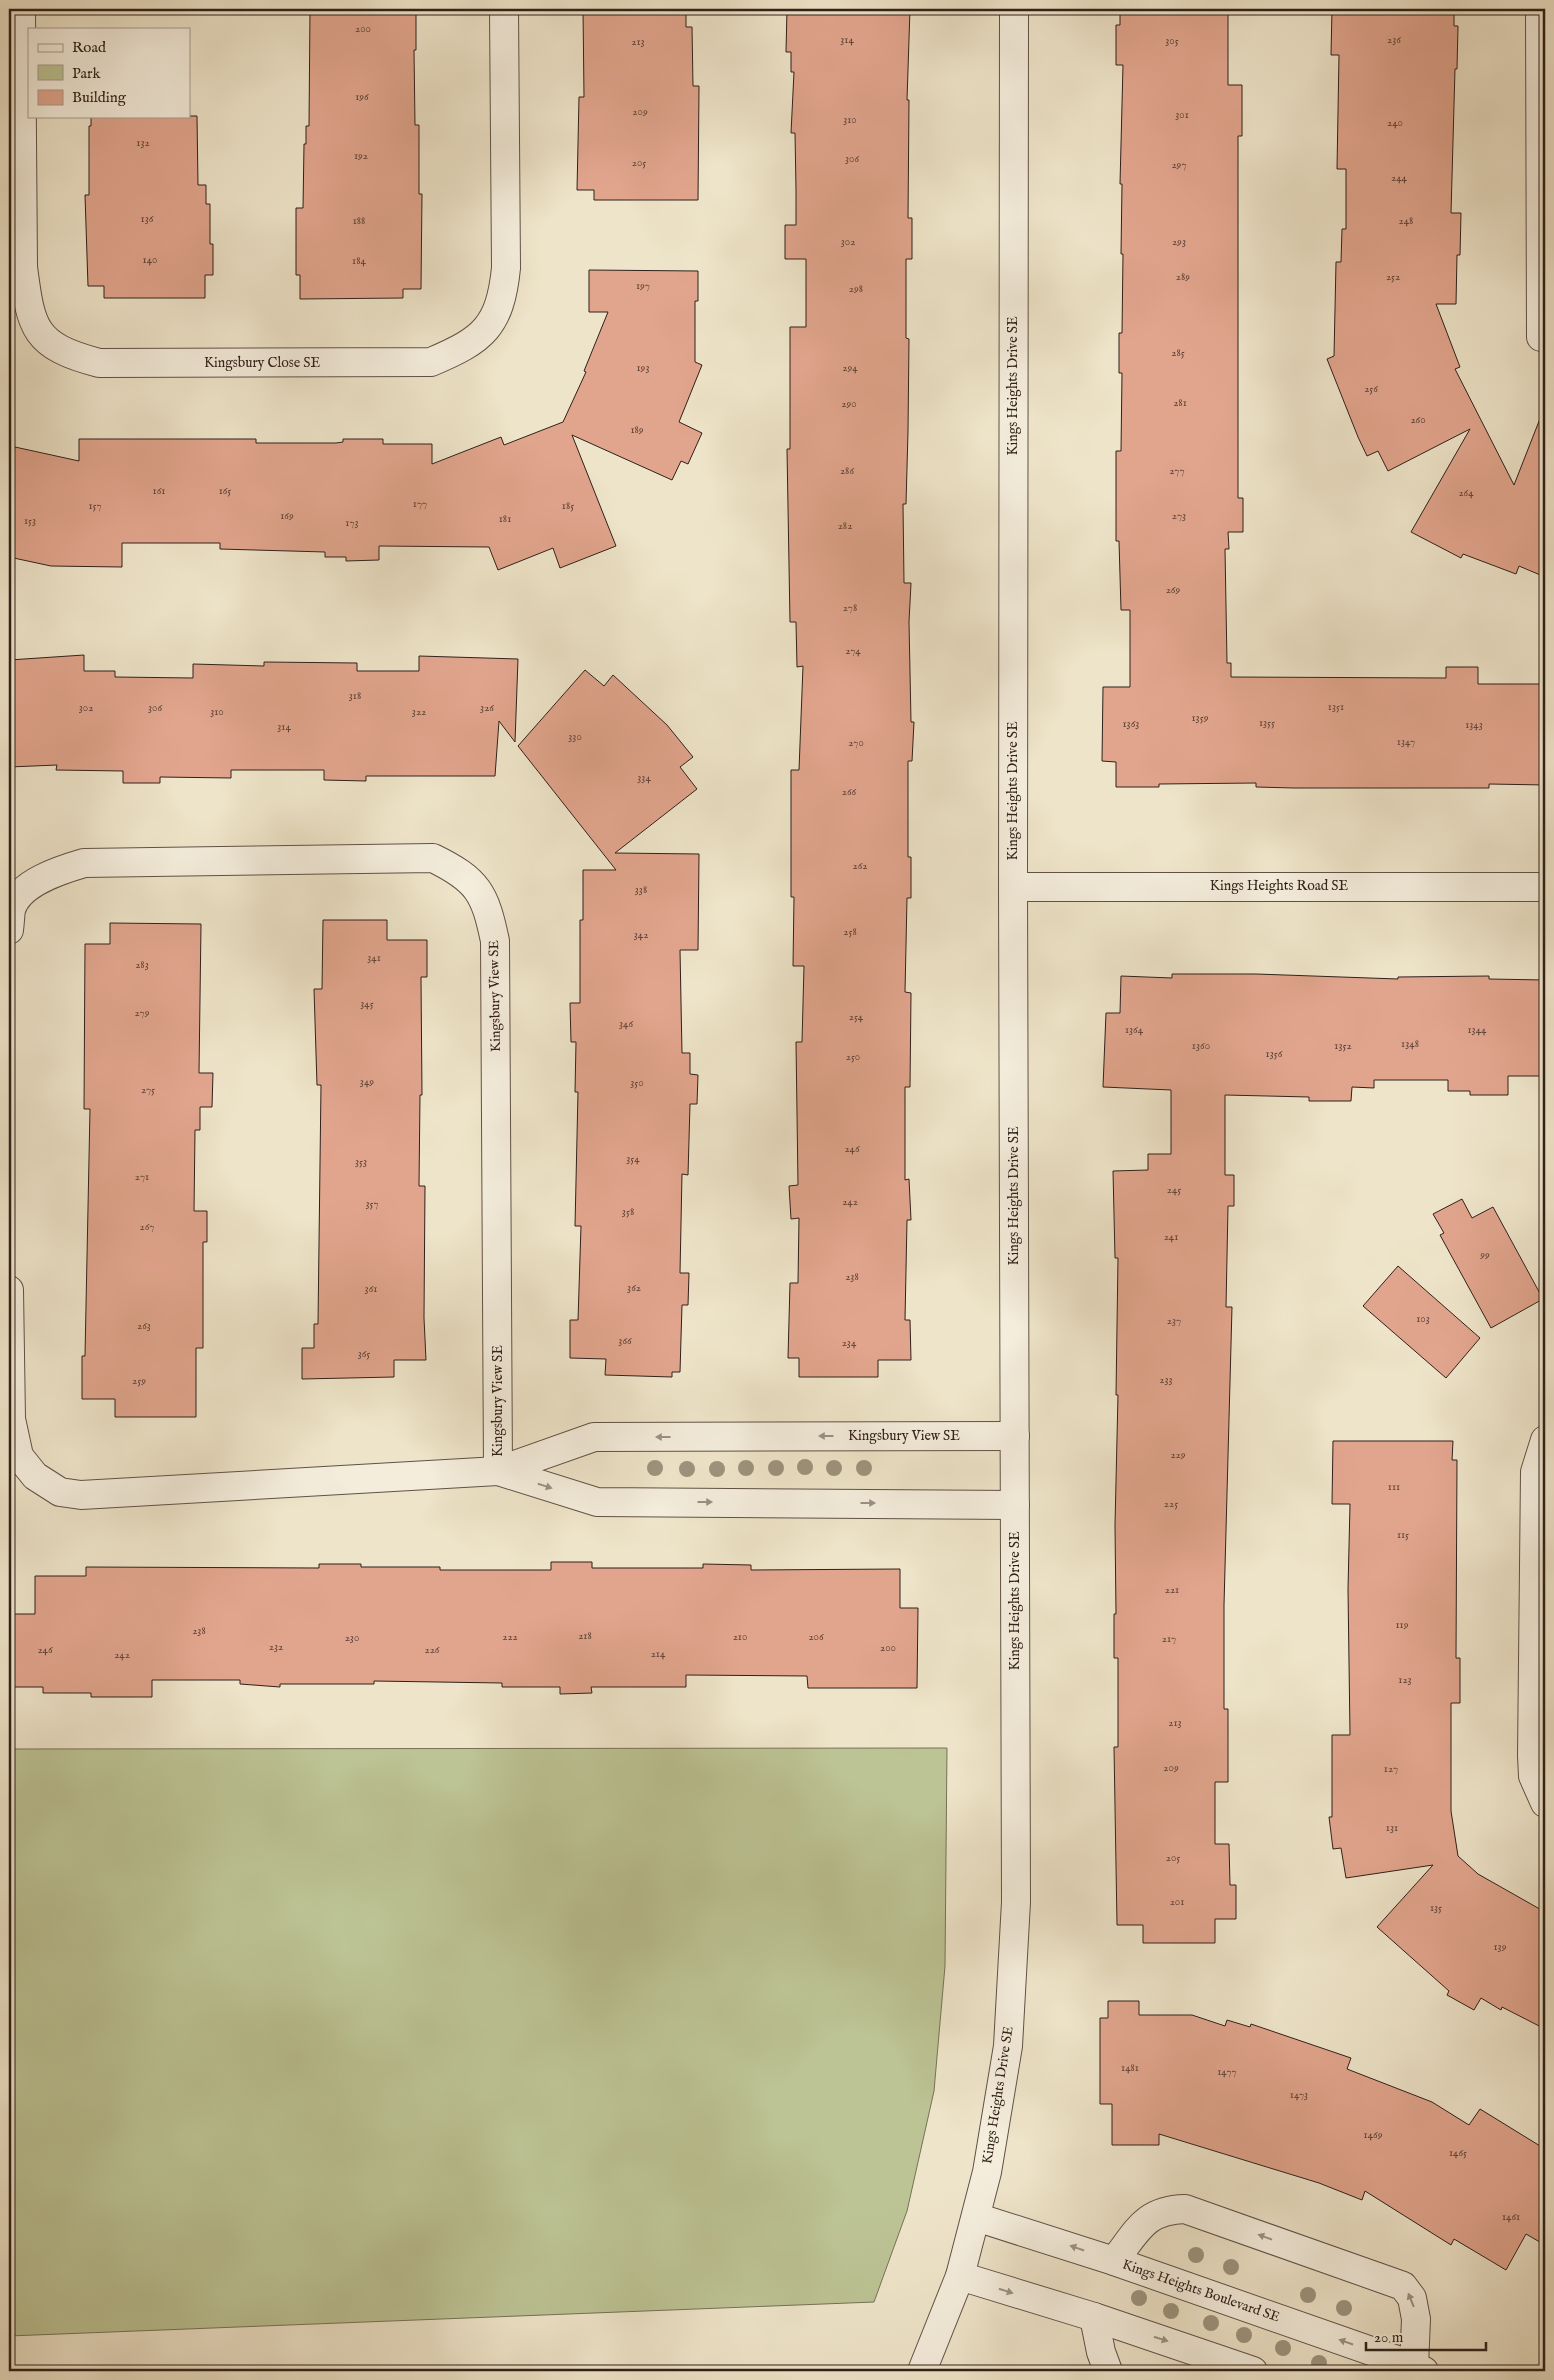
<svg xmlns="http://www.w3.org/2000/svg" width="1554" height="2380" viewBox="0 0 1554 2380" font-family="'IM FELL English',serif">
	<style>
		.green { fill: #bcc394; stroke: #767257 }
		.building { fill: #e1a58d; stroke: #30201a }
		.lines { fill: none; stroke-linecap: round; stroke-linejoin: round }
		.minor-casing { stroke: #605146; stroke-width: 30 }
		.tertiary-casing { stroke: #605146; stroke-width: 30 }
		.minor { stroke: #f4eddc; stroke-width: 28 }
		.tertiary { stroke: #f4eddc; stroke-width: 28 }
		.tree { fill: #9d937d }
		.oneway { fill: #9c9185 }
		.labels { text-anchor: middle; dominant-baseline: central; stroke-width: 4; stroke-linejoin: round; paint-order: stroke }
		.number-label { font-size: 11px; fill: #5c4137 }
		.street-label { font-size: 14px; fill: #30201a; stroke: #f4eddc }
	</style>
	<rect width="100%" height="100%" fill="#eee4c9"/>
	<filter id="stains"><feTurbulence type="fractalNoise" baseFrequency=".004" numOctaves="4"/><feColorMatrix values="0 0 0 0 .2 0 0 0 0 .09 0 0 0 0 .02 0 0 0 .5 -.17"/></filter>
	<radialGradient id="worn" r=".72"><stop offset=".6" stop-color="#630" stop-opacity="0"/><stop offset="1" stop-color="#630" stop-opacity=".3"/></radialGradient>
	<!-- green -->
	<polygon class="green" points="947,1748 945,1966 934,2091 907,2211 874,2302 9,2336 9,1749"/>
	<!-- building -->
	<g class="building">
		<polygon points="310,9 416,9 416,50 414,50 415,125 419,125 419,194 422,194 421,289 403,289 403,298 300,299 300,275 296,275 296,208 303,208 304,144 306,144 306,126 309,126"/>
		<polygon points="583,9 686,9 686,27 692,27 693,86 699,86 698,200 594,200 594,190 577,190 579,97 584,97"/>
		<polygon points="787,9 910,9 907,100 909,100 908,218 912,218 912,259 906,259 906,338 909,339 908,431 906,504 903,504 904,583 911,583 909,622 911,722 914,722 912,761 908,761 908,857 911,857 911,898 907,898 905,992 911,993 910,1087 905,1087 905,1180 909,1179 911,1220 907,1220 905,1320 910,1320 911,1360 878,1360 878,1377 799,1377 799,1358 788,1358 790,1283 798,1283 799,1218 791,1219 789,1186 798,1185 796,1042 802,1042 804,966 793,966 794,897 791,897 791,770 799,770 803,666 797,667 796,622 790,622 787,449 790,449 790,327 806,327 806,259 785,259 785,225 796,225 796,190 795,133 791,133 794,72 791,72 791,52 786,52"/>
		<polygon points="1120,9 1228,9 1228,85 1242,85 1242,136 1238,136 1238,498 1243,498 1243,532 1228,532 1229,549 1225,549 1227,663 1231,663 1231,677 1446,678 1446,667 1478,667 1478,684 1545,684 1545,785 1489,784 1489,788 1294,788 1256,787 1256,783 1159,784 1159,787 1116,787 1116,762 1102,761 1103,687 1130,687 1130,610 1121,610 1119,541 1116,541 1116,451 1121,451 1122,373 1119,373 1119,333 1122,333 1123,254 1121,254 1122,184 1120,184 1123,65 1116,65 1116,25 1120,25"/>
		<polygon points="1332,9 1454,9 1454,26 1458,26 1457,69 1455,69 1451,213 1461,213 1460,255 1457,255 1456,304 1436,304 1460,367 1455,369 1514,485 1543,411 1545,412 1545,577 1519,566 1516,574 1463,554 1461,558 1411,532 1470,429 1388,471 1378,451 1367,456 1358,437 1327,359 1334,356 1336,262 1341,262 1342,229 1346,229 1346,169 1337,169 1339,55 1331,55"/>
		<polygon points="91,116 197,116 198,185 206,185 206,204 210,204 210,244 213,244 213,275 205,275 205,298 104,298 104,286 88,286 85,195 89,195 89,126 91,126"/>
		<polygon points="589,270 698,271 698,301 695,301 695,362 702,365 679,422 702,433 688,464 681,461 672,480 572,435 616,546 560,568 553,548 498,570 489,547 379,546 379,560 346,561 346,557 325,557 325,552 220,549 220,543 122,543 122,567 51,566 9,557 9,475 15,447 79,461 79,439 256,439 256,443 336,443 343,442 343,439 383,439 383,444 432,444 432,464 501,437 504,445 563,422 586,372 584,371 608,312 589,312"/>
		<polygon points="84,655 84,671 115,671 115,677 193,678 193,664 264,666 264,662 357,663 357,671 419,671 419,656 518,659 515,742 499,721 495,776 366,776 366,781 324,780 324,770 231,770 231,778 160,777 160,783 123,783 123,771 56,770 57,765 9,767 9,660"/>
		<polygon points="585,670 604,686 613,675 667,725 693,757 680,767 697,789 615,853 699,854 698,950 680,950 682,1053 690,1053 690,1074 698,1075 697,1104 690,1104 688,1175 682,1174 680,1273 689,1273 688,1305 682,1305 680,1372 672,1372 672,1377 605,1375 606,1359 570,1358 570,1320 578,1320 581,1226 575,1226 578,1092 575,1092 576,1042 571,1042 570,1003 580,1003 580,920 583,920 583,870 616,870 518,746"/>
		<polygon points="323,920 387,920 387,940 427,940 427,977 421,977 422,1095 420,1095 419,1186 425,1186 424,1318 426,1360 394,1360 394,1377 302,1379 302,1348 314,1348 314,1324 318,1324 321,1085 317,1085 314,989 322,989"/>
		<polygon points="110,923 201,924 199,1073 213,1073 212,1107 200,1107 200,1130 195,1130 194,1211 207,1211 207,1242 203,1242 203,1348 196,1348 196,1417 115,1417 115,1399 82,1399 82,1356 85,1356 90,1109 84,1109 85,944 110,944"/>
		<polygon points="1172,974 1256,974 1398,979 1398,977 1489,976 1489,979 1545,980 1545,1076 1508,1076 1508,1095 1470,1095 1470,1091 1448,1091 1448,1080 1374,1080 1374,1088 1352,1087 1351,1101 1309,1101 1309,1097 1225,1095 1225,1175 1234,1175 1234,1206 1228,1206 1226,1307 1232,1307 1224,1605 1224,1709 1228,1709 1228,1782 1215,1782 1215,1844 1229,1844 1230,1885 1236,1885 1236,1919 1215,1919 1215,1943 1143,1943 1143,1925 1117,1925 1114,1747 1118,1747 1118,1658 1114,1658 1114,1614 1116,1614 1115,1525 1118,1395 1116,1395 1118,1258 1115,1258 1113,1171 1148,1170 1148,1154 1171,1154 1171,1090 1103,1087 1106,1013 1120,1013 1121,976 1172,978"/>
		<polygon points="1462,1199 1472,1218 1493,1207 1543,1299 1491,1328 1440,1235 1444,1233 1433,1214"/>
		<polygon points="1398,1266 1480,1338 1446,1378 1363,1306"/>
		<polygon points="1333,1441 1453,1441 1452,1460 1457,1460 1456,1658 1460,1658 1460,1703 1451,1703 1451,1811 1458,1856 1478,1874 1545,1912 1545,2029 1502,2007 1501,2010 1481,1998 1474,2010 1447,1995 1449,1991 1377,1927 1433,1865 1346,1878 1341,1848 1333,1849 1329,1817 1332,1817 1332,1735 1350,1735 1348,1589 1350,1504 1332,1504"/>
		<polygon points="551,1562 592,1562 592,1568 703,1568 703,1564 751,1565 751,1570 900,1569 900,1608 918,1608 917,1688 808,1688 807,1676 686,1675 686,1687 591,1687 592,1693 560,1694 560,1687 502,1687 502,1683 374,1681 374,1684 280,1684 280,1687 240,1684 240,1680 152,1680 152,1697 91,1697 91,1693 43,1693 43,1687 14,1687 14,1614 35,1614 35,1576 86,1576 86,1567 319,1568 319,1564 361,1564 361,1567 440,1567 440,1570 551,1570"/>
		<polygon points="1108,2001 1139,2001 1139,2015 1192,2015 1225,2026 1227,2020 1250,2027 1251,2024 1351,2058 1347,2069 1432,2102 1469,2125 1480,2109 1545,2149 1545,2245 1526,2234 1506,2270 1454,2239 1451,2245 1365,2191 1362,2200 1319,2183 1159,2134 1159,2145 1112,2145 1112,2104 1100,2104 1100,2018 1108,2018"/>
	</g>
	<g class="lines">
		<defs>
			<g id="minor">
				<path d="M21,9L23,267C31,329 34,346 99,363L431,362C483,340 500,327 506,268L504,9"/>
				<polyline points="1540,9 1541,337 1545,337"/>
				<polyline points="1013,887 1545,887"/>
				<path d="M9,930C10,923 10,916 11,910C18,883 60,870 84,863L433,858C478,880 485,893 495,941L498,1471"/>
				<polyline points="9,1290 11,1419 19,1456 35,1476 60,1492 81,1495 498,1471 594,1437 1015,1436"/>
				<polyline points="1545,1440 1535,1472 1532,1756 1533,1776 1545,1803"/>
				<polyline points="498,1471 597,1502 1015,1505"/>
				<path d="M1114,2261C1137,2232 1144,2210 1185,2209L1403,2286L1412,2298L1416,2319L1414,2366"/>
				<polyline points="1094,2317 1101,2352 1108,2371"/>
				<polyline points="922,2371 960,2276 987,2172 1008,2046 1016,1902 1013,887 1014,9"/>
			</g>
			<g id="tertiary">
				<polyline points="976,2217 1114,2261 1414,2366 1424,2371"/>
				<polyline points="960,2276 1094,2317 1253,2371"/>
			</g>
		</defs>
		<!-- minor casing -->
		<use href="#minor" class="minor-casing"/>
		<!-- tertiary casing -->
		<use href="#tertiary" class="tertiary-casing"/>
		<!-- minor -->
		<use href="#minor" class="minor"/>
		<!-- tertiary -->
		<use href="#tertiary" class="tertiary"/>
	</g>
	<!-- trees -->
	<g class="tree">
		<circle cx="805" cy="1467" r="8"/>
		<circle cx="655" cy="1468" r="8"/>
		<circle cx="746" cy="1468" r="8"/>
		<circle cx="776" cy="1468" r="8"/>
		<circle cx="834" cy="1468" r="8"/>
		<circle cx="864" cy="1468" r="8"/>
		<circle cx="687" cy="1469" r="8"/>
		<circle cx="717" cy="1469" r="8"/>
		<circle cx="1196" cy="2255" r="8"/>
		<circle cx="1231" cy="2267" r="8"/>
		<circle cx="1308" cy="2295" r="8"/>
		<circle cx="1139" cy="2298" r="8"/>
		<circle cx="1344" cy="2308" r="8"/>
		<circle cx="1171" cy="2311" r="8"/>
		<circle cx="1211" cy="2323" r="8"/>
		<circle cx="1244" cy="2335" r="8"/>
		<circle cx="1283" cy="2348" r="8"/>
		<circle cx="1319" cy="2363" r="8"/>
	</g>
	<!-- one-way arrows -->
	<defs><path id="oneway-solid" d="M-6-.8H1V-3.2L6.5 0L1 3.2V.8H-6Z" transform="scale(1.25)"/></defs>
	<g class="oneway">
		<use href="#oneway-solid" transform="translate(826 1436) rotate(180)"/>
		<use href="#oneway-solid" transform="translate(663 1437) rotate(180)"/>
		<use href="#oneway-solid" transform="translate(545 1486) rotate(17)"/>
		<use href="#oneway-solid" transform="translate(705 1502)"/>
		<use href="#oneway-solid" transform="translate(868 1503)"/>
		<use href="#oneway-solid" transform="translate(1265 2237) rotate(-160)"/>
		<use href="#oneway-solid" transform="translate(1077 2248) rotate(-161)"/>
		<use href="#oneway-solid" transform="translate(1006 2291) rotate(18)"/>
		<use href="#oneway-solid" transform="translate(1411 2300) rotate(-112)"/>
		<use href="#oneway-solid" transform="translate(1161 2339) rotate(18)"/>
		<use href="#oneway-solid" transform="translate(1346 2342) rotate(-161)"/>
	</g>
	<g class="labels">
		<!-- number labels -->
		<g class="number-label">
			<text x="363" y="29">200</text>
			<text x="847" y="40">314</text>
			<text x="1394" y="40">236</text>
			<text x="1172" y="41">305</text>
			<text x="638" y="42">213</text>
			<text x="362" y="97">196</text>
			<text x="640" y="112">209</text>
			<text x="1182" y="115">301</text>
			<text x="850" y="120">310</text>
			<text x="1395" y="123">240</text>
			<text x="143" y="143">132</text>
			<text x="361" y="156">192</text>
			<text x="852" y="159">306</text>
			<text x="639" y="163">205</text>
			<text x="1179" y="165">297</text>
			<text x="1399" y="178">244</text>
			<text x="147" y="219">136</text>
			<text x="359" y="221">188</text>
			<text x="1406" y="221">248</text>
			<text x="848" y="242">302</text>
			<text x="1179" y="242">293</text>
			<text x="150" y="260">140</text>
			<text x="359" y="261">184</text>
			<text x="1183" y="277">289</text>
			<text x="1393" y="277">252</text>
			<text x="643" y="286">197</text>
			<text x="856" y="289">298</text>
			<text x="1178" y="353">285</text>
			<text x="643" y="368">193</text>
			<text x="850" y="368">294</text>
			<text x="1371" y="389">256</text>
			<text x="1180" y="403">281</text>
			<text x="849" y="404">290</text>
			<text x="1418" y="420">260</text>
			<text x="637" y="430">189</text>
			<text x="847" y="471">286</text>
			<text x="1177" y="471">277</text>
			<text x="159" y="491">161</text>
			<text x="225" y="491">165</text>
			<text x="1466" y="493">264</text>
			<text x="420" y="504">177</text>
			<text x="95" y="506">157</text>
			<text x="568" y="506">185</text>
			<text x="287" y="516">169</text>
			<text x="1179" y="516">273</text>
			<text x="505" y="519">181</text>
			<text x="30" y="521">153</text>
			<text x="352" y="523">173</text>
			<text x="845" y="526">282</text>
			<text x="1173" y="590">269</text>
			<text x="850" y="608">278</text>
			<text x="853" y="651">274</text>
			<text x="355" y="696">318</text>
			<text x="1336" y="707">1351</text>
			<text x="86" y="708">302</text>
			<text x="155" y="708">306</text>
			<text x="487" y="708">326</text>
			<text x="217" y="712">310</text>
			<text x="419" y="712">322</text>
			<text x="1200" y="718">1359</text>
			<text x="1267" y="723">1355</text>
			<text x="1131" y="724">1363</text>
			<text x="1474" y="725">1343</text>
			<text x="284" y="727">314</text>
			<text x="575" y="737">330</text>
			<text x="1406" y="742">1347</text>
			<text x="856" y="743">270</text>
			<text x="644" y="778">334</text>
			<text x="849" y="792">266</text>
			<text x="860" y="866">262</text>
			<text x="641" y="890">338</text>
			<text x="850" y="932">258</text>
			<text x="641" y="935">342</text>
			<text x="374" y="958">341</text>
			<text x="142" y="965">283</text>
			<text x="367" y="1004">345</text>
			<text x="142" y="1013">279</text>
			<text x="856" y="1017">254</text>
			<text x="626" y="1024">346</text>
			<text x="1134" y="1030">1364</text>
			<text x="1477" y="1030">1344</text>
			<text x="1410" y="1044">1348</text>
			<text x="1201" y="1046">1360</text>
			<text x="1343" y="1046">1352</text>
			<text x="1274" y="1054">1356</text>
			<text x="853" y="1057">250</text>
			<text x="367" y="1082">349</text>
			<text x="637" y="1083">350</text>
			<text x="148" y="1090">275</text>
			<text x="852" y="1149">246</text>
			<text x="633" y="1159">354</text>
			<text x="361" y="1162">353</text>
			<text x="142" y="1177">271</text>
			<text x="1174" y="1190">245</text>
			<text x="850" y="1202">242</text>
			<text x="372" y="1204">357</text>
			<text x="628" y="1212">358</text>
			<text x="147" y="1227">267</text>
			<text x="1171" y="1237">241</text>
			<text x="1485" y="1255">99</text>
			<text x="852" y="1277">238</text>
			<text x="634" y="1288">362</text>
			<text x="371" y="1289">361</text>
			<text x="1423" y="1319">103</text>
			<text x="1174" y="1321">237</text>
			<text x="144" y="1326">263</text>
			<text x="625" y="1341">366</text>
			<text x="849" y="1343">234</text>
			<text x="364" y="1354">365</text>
			<text x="1166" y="1380">233</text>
			<text x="139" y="1381">259</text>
			<text x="1178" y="1455">229</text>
			<text x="1394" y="1487">111</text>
			<text x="1171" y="1504">225</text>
			<text x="1403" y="1535">115</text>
			<text x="1172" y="1590">221</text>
			<text x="1402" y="1625">119</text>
			<text x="199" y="1631">238</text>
			<text x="585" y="1636">218</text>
			<text x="510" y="1637">222</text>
			<text x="740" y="1637">210</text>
			<text x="816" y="1637">206</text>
			<text x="352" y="1638">230</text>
			<text x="1169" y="1639">217</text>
			<text x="276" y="1647">232</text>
			<text x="888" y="1648">200</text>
			<text x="45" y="1650">246</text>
			<text x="432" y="1650">226</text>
			<text x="658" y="1654">214</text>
			<text x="122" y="1655">242</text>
			<text x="1405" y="1680">123</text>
			<text x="1175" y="1723">213</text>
			<text x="1171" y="1768">209</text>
			<text x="1391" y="1769">127</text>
			<text x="1392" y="1828">131</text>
			<text x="1173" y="1858">205</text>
			<text x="1177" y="1902">201</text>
			<text x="1436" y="1908">135</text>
			<text x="1500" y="1947">139</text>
			<text x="1130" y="2068">1481</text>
			<text x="1227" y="2072">1477</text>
			<text x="1299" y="2095">1473</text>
			<text x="1373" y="2135">1469</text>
			<text x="1458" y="2153">1465</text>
			<text x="1511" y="2217">1461</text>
		</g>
		<!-- street labels -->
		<g class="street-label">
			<text x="262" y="363">Kingsbury Close SE</text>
			<text transform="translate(1013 386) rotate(-90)">Kings Heights Drive SE</text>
			<text transform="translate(1013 791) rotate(-90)">Kings Heights Drive SE</text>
			<text x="1279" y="886">Kings Heights Road SE</text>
			<text transform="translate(495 996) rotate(-91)">Kingsbury View SE</text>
			<text transform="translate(1014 1196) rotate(-90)">Kings Heights Drive SE</text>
			<text transform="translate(498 1401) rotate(-90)">Kingsbury View SE</text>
			<text x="904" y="1436">Kingsbury View SE</text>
			<text transform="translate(1015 1601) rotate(-90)">Kings Heights Drive SE</text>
			<text transform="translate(998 2095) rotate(-81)">Kings Heights Drive SE</text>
			<text transform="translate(1201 2291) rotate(19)">Kings Heights Boulevard SE</text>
		</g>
	</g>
	<!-- margin -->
	<rect width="1554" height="2380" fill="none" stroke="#eee4c9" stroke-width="30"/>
	<rect x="10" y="10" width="1534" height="2360" fill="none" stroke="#30201a" stroke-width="2.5"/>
	<rect x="15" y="15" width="1524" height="2350" fill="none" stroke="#30201a"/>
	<!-- legend -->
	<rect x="28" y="28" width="162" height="90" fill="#f4eddc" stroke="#a69b8e"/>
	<rect x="38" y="44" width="25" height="8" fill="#f4eddc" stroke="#a69b8e"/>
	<text x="72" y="52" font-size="15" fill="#30201a">Road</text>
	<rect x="38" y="65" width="25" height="15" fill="#bcc394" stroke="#a69b8e"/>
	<text x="72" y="78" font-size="15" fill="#30201a">Park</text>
	<rect x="38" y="90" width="25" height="15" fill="#e1a58d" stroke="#a69b8e"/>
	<text x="72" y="102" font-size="15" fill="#30201a">Building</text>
	<!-- scale -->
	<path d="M1366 2342v8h120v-8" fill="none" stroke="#30201a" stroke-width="2.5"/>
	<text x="1374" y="2342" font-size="15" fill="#30201a" stroke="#f4eddc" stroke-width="4" paint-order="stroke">20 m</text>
	<rect width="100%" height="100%" filter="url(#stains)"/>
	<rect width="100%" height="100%" fill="url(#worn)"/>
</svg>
